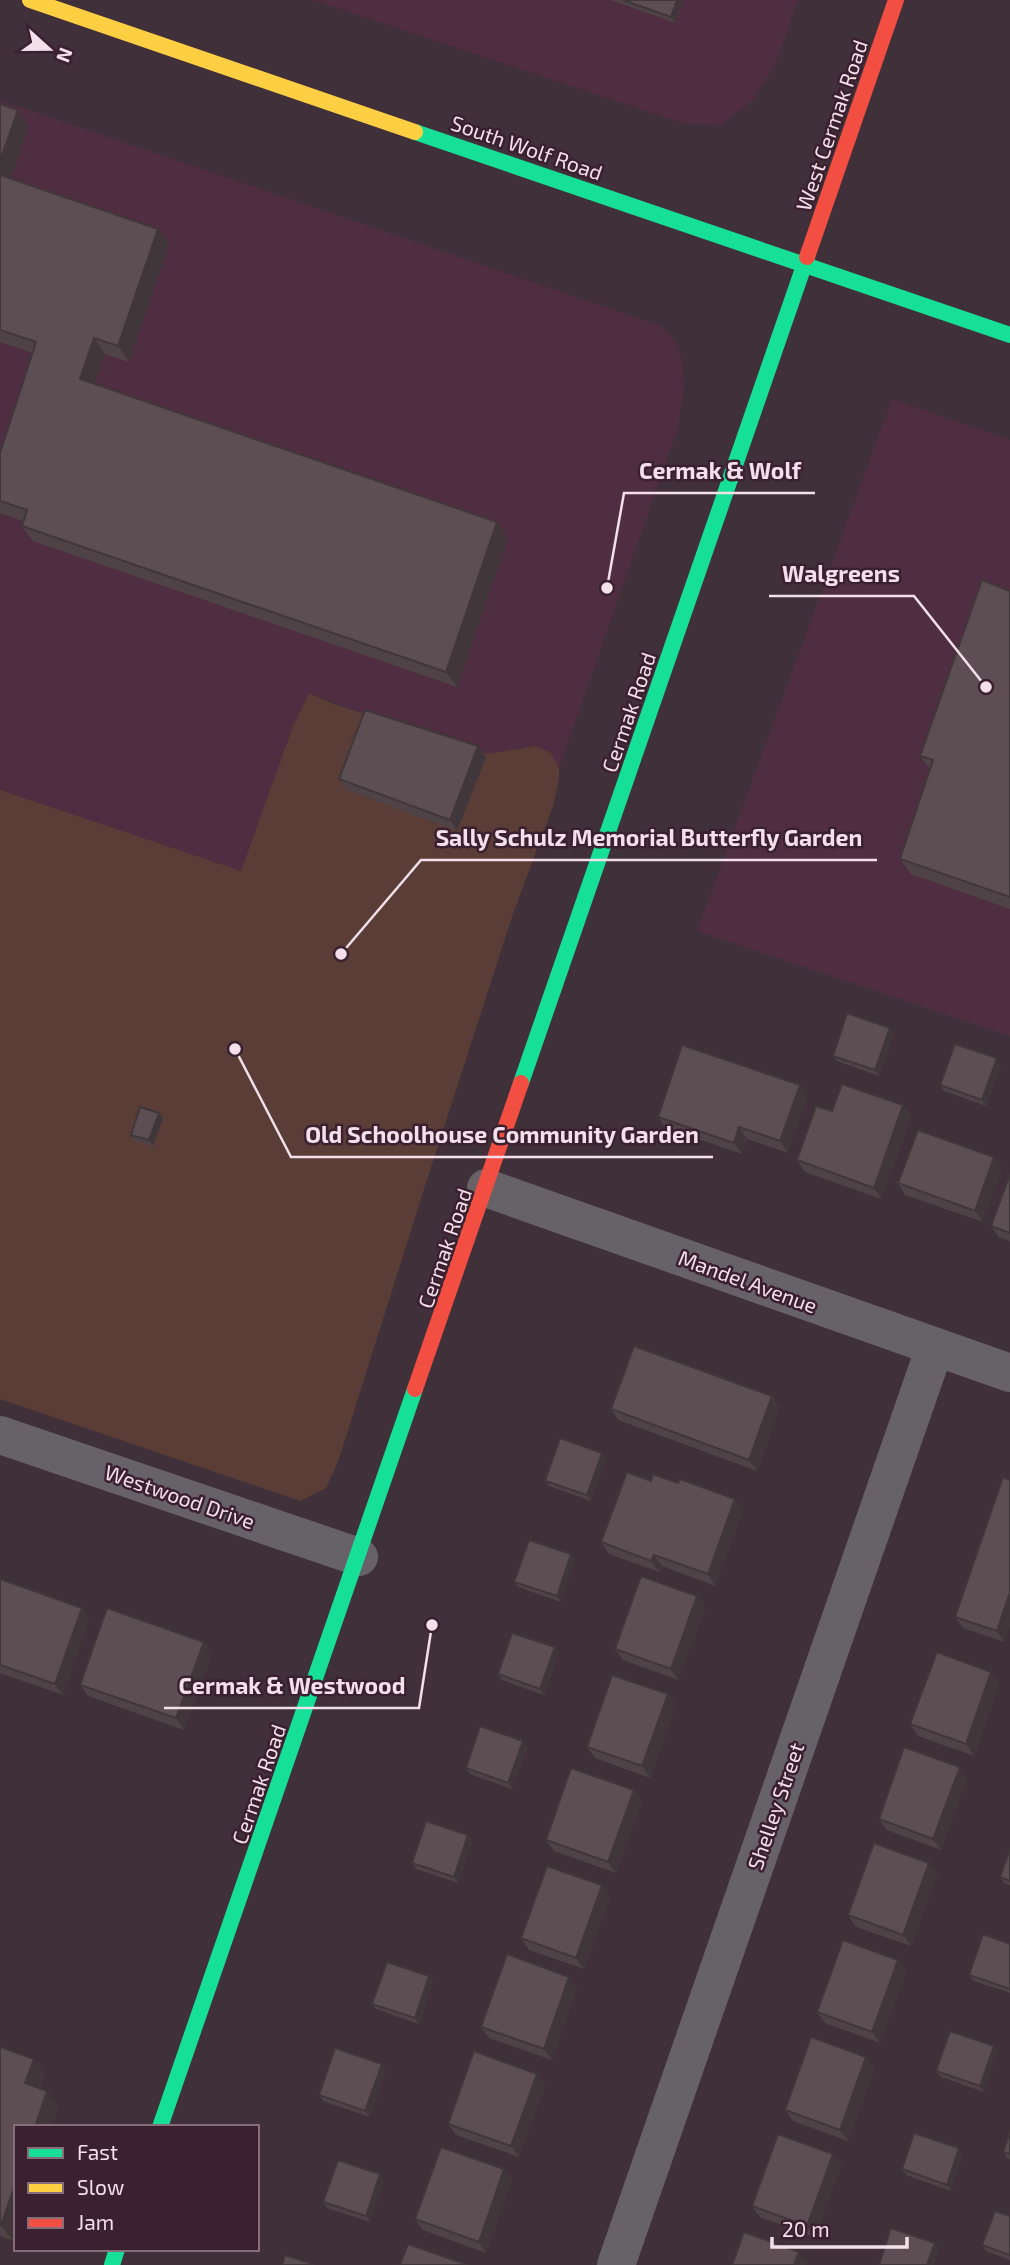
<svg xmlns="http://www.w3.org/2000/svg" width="1010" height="2265" viewBox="0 0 1010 2265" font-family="'Exo 2',sans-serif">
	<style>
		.built { fill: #4f2e41 }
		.green { fill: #593d36 }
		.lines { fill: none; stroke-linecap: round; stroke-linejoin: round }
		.street { stroke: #676267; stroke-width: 38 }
		.fast { stroke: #16e098; stroke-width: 16 }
		.slow { stroke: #ffcf43; stroke-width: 16 }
		.jam { stroke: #f24e42; stroke-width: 16 }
		.wall { fill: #504347 }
		.shaded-wall { fill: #41373a }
		.building { fill: #5d4e53; stroke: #41373a; stroke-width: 2 }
		.labels { text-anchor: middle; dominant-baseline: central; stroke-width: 5; stroke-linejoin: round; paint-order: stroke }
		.street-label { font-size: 21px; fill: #f3e0ea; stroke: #3b202f }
		.leader { fill: none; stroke: #f3e0ea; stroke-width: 2.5 }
		.callout-dot { fill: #f3e0ea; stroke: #3b202f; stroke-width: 2.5 }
		.callout-label { font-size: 23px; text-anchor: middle; font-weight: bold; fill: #f3e0ea; stroke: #3b202f; stroke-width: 5; stroke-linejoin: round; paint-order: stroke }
	</style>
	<rect width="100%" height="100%" fill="#403039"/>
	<!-- built -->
	<g class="built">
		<polygon points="313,0 798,0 776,63 752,101 720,125 685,124"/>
		<polygon points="0,100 658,325 671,335 682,358 684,387 678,428 559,768 555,759 528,745 497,755 482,753 371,717 309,693 293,726 241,872 0,790"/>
		<polygon points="892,399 1010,440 1010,1036 697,931"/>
	</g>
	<!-- green -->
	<polygon class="green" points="309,693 334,704 487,754 535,746 551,753 559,768 559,779 553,806 513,914 425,1186 338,1462 326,1488 300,1501 0,1399 0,790 241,871 293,726"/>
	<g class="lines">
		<!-- street -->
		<g class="street">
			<polyline points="486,1188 1010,1373"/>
			<polyline points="0,1435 359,1557"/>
			<polyline points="616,2265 935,1347"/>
		</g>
		<!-- fast -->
		<g class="fast">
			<polyline points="415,132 1010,335"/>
			<polyline points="521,1083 807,257"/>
			<polyline points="160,2127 415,1389"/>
			<polyline points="112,2265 117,2249"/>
		</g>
		<!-- slow -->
		<polyline class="slow" points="30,0 415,132"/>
		<!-- jam -->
		<g class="jam">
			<polyline points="807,257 896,0"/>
			<polyline points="415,1389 521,1083"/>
		</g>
	</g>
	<!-- wall -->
	<g class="wall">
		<polygon points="611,0 683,0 675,23"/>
		<polygon points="0,104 29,126 10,179 158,229 169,245 129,362 105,354 94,384 497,522 508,538 457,687 33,541 22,526 23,521 0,513 0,501 33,353 0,342"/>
		<polygon points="1010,591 1010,909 911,874 900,859 930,769 920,756"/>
		<polygon points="478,746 486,757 457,831 347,790 339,779"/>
		<polygon points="894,1034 879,1076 837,1061 833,1056"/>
		<polygon points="1001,1064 986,1106 944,1091 940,1085"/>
		<polygon points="800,1085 807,1097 788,1153 747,1139 742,1154 666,1128 658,1117"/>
		<polygon points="903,1105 911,1117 881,1199 805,1172 797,1160 832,1111"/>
		<polygon points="159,1113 163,1118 153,1146 135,1141 131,1135"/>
		<polygon points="1002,1168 983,1222 905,1195 898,1183"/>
		<polygon points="1010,1174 1010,1241 999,1237 991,1226"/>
		<polygon points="772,1396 780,1407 757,1471 618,1420 611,1409"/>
		<polygon points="606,1459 591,1501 549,1486 545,1481"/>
		<polygon points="1010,1480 1010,1626 1004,1642 963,1628 955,1617"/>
		<polygon points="651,1481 678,1483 735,1499 743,1510 715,1586 662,1566 659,1572 609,1554 601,1542"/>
		<polygon points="575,1560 561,1602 518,1587 514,1582"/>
		<polygon points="0,1579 82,1608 89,1619 63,1695 0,1673"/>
		<polygon points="697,1596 705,1608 678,1680 623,1660 615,1649"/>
		<polygon points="204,1642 212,1653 184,1730 88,1696 80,1685"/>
		<polygon points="559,1653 544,1695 502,1680 498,1674"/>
		<polygon points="999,1683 974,1756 918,1736 910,1724"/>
		<polygon points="668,1694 676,1705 650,1778 595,1758 587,1747"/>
		<polygon points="527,1747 512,1789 470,1774 466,1768"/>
		<polygon points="967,1778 941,1850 887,1830 879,1819"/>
		<polygon points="634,1790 642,1802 616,1873 554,1851 546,1840"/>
		<polygon points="468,1835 472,1841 458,1883 416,1869 412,1863"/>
		<polygon points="1010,1849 1010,1885 1004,1883 1000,1877"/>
		<polygon points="929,1863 937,1874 911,1946 856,1927 848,1915"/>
		<polygon points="610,1897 584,1969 529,1950 521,1938"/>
		<polygon points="1010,1944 1010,1993 973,1981 969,1975"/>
		<polygon points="898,1960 906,1971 880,2043 825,2023 817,2012"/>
		<polygon points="433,1982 419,2024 376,2009 372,2004"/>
		<polygon points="577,1988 552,2060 489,2038 481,2027"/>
		<polygon points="994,2046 998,2052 984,2092 941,2077 936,2071"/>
		<polygon points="0,2047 45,2075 40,2089 58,2107 12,2240 0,2236"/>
		<polygon points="866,2057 874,2069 848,2141 793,2121 785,2110"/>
		<polygon points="386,2070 370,2117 323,2101 319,2095"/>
		<polygon points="545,2085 519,2157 456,2135 448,2124"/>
		<polygon points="1010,2132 1010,2159 1007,2158 1003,2152"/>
		<polygon points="833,2154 841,2165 815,2237 760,2217 752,2206"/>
		<polygon points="963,2154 951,2191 906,2175 902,2169"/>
		<polygon points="504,2169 512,2180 486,2253 423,2230 415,2219"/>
		<polygon points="384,2180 370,2222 327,2208 323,2202"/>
		<polygon points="1010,2216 1010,2260 986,2251 982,2245"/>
	</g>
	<!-- shaded-wall -->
	<g class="shaded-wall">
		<polygon points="677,0 683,0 675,23 671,17"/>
		<polygon points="18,110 29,126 7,189 0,180 0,161"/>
		<polygon points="158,229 169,245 129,362 118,346"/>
		<polygon points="94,338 105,354 91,395 80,379"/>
		<polygon points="497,522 508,538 457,687 446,672"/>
		<polygon points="478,746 486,757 457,831 450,820"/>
		<polygon points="890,1028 894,1034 879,1076 875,1070"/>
		<polygon points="997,1058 1001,1064 986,1106 982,1100"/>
		<polygon points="800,1085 807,1097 788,1153 780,1141"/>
		<polygon points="903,1105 911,1117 881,1199 874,1188"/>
		<polygon points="159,1113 163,1118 153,1146 149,1140"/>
		<polygon points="739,1127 747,1139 742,1154 734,1143"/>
		<polygon points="994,1157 1002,1168 983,1222 975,1211"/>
		<polygon points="772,1396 780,1407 757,1471 749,1460"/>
		<polygon points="602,1453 606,1459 591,1501 587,1495"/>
		<polygon points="735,1499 743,1510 715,1586 708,1574"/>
		<polygon points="571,1554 575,1560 561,1602 557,1596"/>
		<polygon points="654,1555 662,1566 659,1572 651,1561"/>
		<polygon points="1009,1595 1010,1597 1010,1626 1004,1642 997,1631"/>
		<polygon points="697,1596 705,1608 678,1680 671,1669"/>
		<polygon points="82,1608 89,1619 63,1695 55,1684"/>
		<polygon points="204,1642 212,1653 184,1730 176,1718"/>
		<polygon points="555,1647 559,1653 544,1695 540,1689"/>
		<polygon points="991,1672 999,1683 974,1756 966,1744"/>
		<polygon points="668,1694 676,1705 650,1778 642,1766"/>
		<polygon points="523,1741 527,1747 512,1789 508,1783"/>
		<polygon points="960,1767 967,1778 941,1850 933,1839"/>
		<polygon points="634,1790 642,1802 616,1873 608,1862"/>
		<polygon points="468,1835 472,1841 458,1883 454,1877"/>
		<polygon points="929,1863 937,1874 911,1946 903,1935"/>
		<polygon points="602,1885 610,1897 584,1969 576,1958"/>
		<polygon points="898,1960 906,1971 880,2043 872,2032"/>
		<polygon points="429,1976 433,1982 419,2024 415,2018"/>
		<polygon points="569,1977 577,1988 552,2060 544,2049"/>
		<polygon points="994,2046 998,2052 984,2092 980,2086"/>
		<polygon points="866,2057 874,2069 848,2141 840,2130"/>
		<polygon points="34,2059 45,2075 36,2099 25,2083"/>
		<polygon points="382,2064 386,2070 370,2117 365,2111"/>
		<polygon points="537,2074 545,2085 519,2157 511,2146"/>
		<polygon points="47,2091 58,2107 51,2127 35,2127"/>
		<polygon points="959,2148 963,2154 951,2191 947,2185"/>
		<polygon points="833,2154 841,2165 815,2237 807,2226"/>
		<polygon points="504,2169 512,2180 486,2253 479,2242"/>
		<polygon points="380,2174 384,2180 370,2222 366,2216"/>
		<polygon points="16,2182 16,2230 12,2240 1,2225"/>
		<polygon points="935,2243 939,2249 934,2265 927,2265"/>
		<polygon points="799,2252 807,2263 806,2265 794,2265"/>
	</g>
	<!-- building -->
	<g class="building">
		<polygon points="623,0 677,0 671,17"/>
		<polygon points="0,104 18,110 0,161"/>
		<polygon points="0,175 158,229 118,346 94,338 80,379 497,522 446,672 22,526 27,510 0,501 0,453 36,342 0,330"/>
		<polygon points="982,580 1010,591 1010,897 900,859 933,760 920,756"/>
		<polygon points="365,710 478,746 450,820 339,779"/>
		<polygon points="847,1013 890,1028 875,1070 833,1056"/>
		<polygon points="955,1044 997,1058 982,1100 940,1085"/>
		<polygon points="682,1045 800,1085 780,1141 739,1127 734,1143 658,1117"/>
		<polygon points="842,1084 903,1105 874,1188 797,1160 816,1106 832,1111"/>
		<polygon points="140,1107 159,1113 149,1140 131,1135"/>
		<polygon points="918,1130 994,1157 975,1211 898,1183"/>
		<polygon points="1010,1174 1010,1233 991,1226"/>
		<polygon points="634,1346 772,1396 749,1460 611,1409"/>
		<polygon points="560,1438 602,1453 587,1495 545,1481"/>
		<polygon points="627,1472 651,1481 653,1474 678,1483 680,1479 735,1499 708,1574 654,1555 651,1561 601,1542"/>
		<polygon points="1003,1477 1010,1480 1010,1595 1009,1595 997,1631 955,1617"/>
		<polygon points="529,1540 571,1554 557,1596 514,1582"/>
		<polygon points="641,1576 697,1596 671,1669 615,1649"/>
		<polygon points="0,1579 82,1608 55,1684 0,1665"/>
		<polygon points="107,1608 204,1642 176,1718 80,1685"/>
		<polygon points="512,1633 555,1647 540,1689 498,1674"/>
		<polygon points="937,1652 991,1672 966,1744 910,1724"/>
		<polygon points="612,1675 668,1694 642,1766 587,1747"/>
		<polygon points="480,1726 523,1741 508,1783 466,1768"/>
		<polygon points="904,1747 960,1767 933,1839 879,1819"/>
		<polygon points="571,1768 634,1790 608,1862 546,1840"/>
		<polygon points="426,1821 468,1835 454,1877 412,1863"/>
		<polygon points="874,1843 929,1863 903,1935 848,1915"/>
		<polygon points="1010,1849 1010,1881 1000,1877"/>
		<polygon points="547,1866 602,1885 576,1958 521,1938"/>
		<polygon points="983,1934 1010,1944 1010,1989 969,1975"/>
		<polygon points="843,1940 898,1960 872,2032 817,2012"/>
		<polygon points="507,1954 569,1977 544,2049 481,2027"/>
		<polygon points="387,1962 429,1976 415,2018 372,2004"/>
		<polygon points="950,2031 994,2046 980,2086 936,2071"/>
		<polygon points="811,2037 866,2057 840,2130 785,2110"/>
		<polygon points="0,2047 34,2059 25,2083 47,2091 35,2127 16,2127 16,2182 1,2225 0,2224"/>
		<polygon points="335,2048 382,2064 365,2111 319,2095"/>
		<polygon points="474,2051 537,2074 511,2146 448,2124"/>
		<polygon points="1010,2132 1010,2154 1003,2152"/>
		<polygon points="914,2133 959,2148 947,2185 902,2169"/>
		<polygon points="778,2134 833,2154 807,2226 752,2206"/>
		<polygon points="441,2147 504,2169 479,2242 415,2219"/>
		<polygon points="338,2160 380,2174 366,2216 323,2202"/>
		<polygon points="995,2211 1010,2216 1010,2255 982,2245"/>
		<polygon points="891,2228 935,2243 927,2265 879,2265"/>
		<polygon points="744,2232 799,2252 794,2265 732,2265"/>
		<polygon points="408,2244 468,2265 400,2265"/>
		<polygon points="285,2255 315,2265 282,2265"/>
	</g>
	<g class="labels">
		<!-- street labels -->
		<g class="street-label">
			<text transform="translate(831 125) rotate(-71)">West Cermak Road</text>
			<text transform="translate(527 147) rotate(19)">South Wolf Road</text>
			<text transform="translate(628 712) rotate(-71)">Cermak Road</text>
			<text transform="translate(444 1248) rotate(-71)">Cermak Road</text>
			<text transform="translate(748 1281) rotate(20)">Mandel Avenue</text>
			<text transform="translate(180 1496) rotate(19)">Westwood Drive</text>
			<text transform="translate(258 1784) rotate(-71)">Cermak Road</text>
			<text transform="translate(775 1806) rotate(-71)">Shelley Street</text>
		</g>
	</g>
	<!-- callouts -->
	<path class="leader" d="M607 588L624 493H815M986 687L914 596H769M341 954L421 860H877M235 1049L291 1157H713M432 1625L419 1708H164"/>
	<g class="callout-dot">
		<circle cx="607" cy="588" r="7"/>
		<circle cx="986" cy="687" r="7"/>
		<circle cx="341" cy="954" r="7"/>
		<circle cx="235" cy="1049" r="7"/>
		<circle cx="432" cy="1625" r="7"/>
	</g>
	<g class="callout-label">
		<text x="720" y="479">Cermak &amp; Wolf</text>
		<text x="841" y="582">Walgreens</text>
		<text x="649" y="846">Sally Schulz Memorial Butterfly Garden</text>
		<text x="502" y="1143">Old Schoolhouse Community Garden</text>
		<text x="292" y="1694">Cermak &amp; Westwood</text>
	</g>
	<!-- legend -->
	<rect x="14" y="2125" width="245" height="126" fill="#3b202f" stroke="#856d7a" stroke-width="2"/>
	<rect x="28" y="2148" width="35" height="10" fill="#16e098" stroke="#856d7a" stroke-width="2"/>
	<text x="77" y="2160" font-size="21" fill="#f3e0ea">Fast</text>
	<rect x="28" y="2183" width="35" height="10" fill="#ffcf43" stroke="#856d7a" stroke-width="2"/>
	<text x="77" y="2195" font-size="21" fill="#f3e0ea">Slow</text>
	<rect x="28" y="2218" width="35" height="10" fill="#f24e42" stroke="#856d7a" stroke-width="2"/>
	<text x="77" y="2230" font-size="21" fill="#f3e0ea">Jam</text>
	<!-- north arrow -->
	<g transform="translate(49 49) rotate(111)" stroke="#3b202f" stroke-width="5" paint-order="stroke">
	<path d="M0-5L12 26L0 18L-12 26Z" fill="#f3e0ea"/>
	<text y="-10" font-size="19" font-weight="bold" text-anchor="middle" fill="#f3e0ea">N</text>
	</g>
	<!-- scale -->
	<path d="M772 2237v10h135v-10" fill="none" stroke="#f3e0ea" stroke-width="3.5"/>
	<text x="782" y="2237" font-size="21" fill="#f3e0ea" stroke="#3b202f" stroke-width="5" paint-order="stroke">20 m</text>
</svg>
